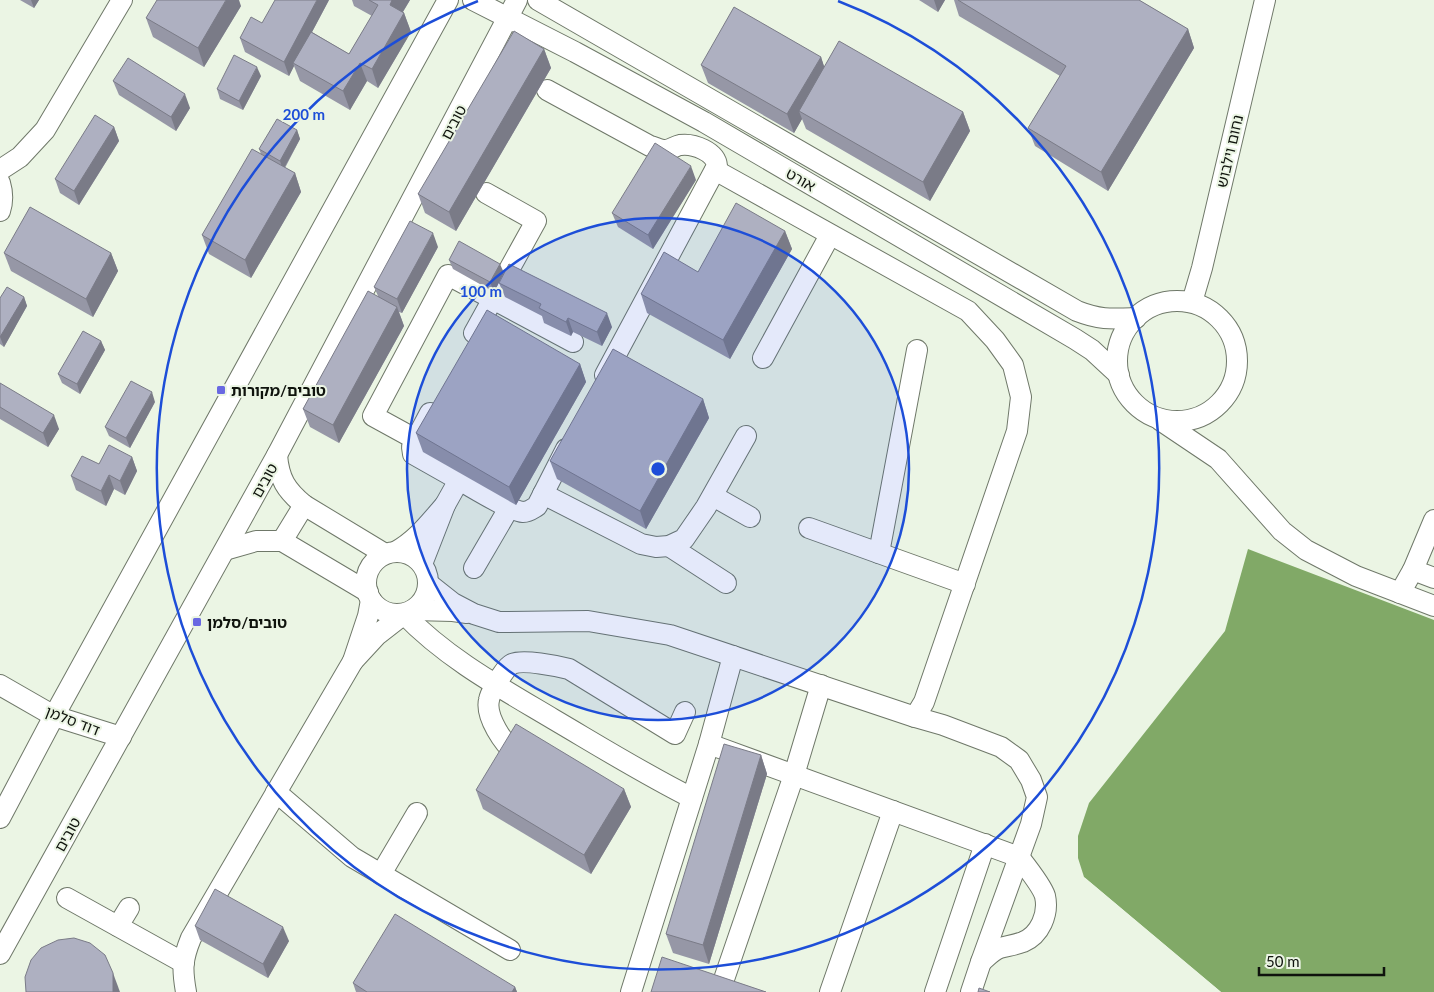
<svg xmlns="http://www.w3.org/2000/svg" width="1434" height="992" viewBox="0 0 1434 992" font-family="Lato,'Noto Sans Hebrew',sans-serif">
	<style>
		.water { fill: #81a967 }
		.pier { fill: #ebf5e4 }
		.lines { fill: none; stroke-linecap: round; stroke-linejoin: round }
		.minor-casing { stroke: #6f7869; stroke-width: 22 }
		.minor { stroke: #fff; stroke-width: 20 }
		.wall { fill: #9697a6 }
		.shaded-wall { fill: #7a7b87 }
		.building { fill: #aeb0c1; stroke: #7a7b87 }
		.ring { fill: none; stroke: #1d4ed8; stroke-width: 2.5 }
		.poi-dot { fill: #6968e2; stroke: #ebf5e4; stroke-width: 2 }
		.labels { text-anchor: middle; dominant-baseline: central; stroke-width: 4; stroke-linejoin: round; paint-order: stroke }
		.street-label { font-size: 15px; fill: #0f130d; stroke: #ebf5e4 }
		.poi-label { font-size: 15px; font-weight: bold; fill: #0f130d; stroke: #ebf5e4; text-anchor: start }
		.centre { fill: #1d4ed8; stroke: #ebf5e4; stroke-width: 2.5 }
		.ring-label { font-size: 15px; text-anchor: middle; font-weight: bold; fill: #1d4ed8; stroke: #ebf5e4; stroke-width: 4; stroke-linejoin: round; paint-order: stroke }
	</style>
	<rect width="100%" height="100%" fill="#ebf5e4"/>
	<!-- water -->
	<polygon class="water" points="1248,549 1434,620 1434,992 1221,992 1084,877 1078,858 1078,836 1089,803 1225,631"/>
	<!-- pier -->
	<polygon class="pier" points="1084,877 1221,992 1217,992 1089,884"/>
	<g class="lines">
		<defs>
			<g id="minor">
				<polyline points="473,0 575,52 704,122 1075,339 1092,350 1119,375"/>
				<path d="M538,0L1077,311C1100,320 1111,319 1136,318"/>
				<path d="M547,90L650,146C655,147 660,150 665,150C670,150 675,146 680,145C694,143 716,152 717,166L605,375"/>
				<polyline points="0,170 20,157 45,130 122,0"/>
				<polyline points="715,170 968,311 995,340 1013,365 1021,397 1017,431 924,702 915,717"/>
				<path d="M0,183C3,193 3,202 0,211"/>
				<circle cx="1177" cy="361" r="60"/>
				<polyline points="1192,302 1202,268 1265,0"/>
				<polyline points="474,333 536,221 486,193"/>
				<polyline points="763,358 830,235"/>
				<polyline points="430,413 412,447 413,454 459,480"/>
				<polyline points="1160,420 1218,459 1282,531 1306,550 1356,576 1434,606"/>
				<polyline points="415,439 373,416 448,275 573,342"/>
				<path d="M277,455C279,479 286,490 304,505L385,554"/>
				<polyline points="543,494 641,544 656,547 669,546 684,539 706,507 746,436"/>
				<polyline points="713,496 750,517"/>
				<path d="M445,505L459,480C472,487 510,511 523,512C529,512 532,509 537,506L566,449"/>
				<polyline points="809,528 965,584"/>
				<polyline points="282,541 304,505"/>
				<polyline points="669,546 726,583"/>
				<polyline points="225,550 256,541 282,541 368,592"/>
				<circle cx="397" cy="583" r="31"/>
				<path d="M395,552C416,541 430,522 445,505L422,564"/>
				<polyline points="879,553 917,350"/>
				<polyline points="474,568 509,508"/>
				<polyline points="1413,570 1434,578"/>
				<polyline points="429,584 453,603 474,614 499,622 588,621 670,635 915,717 943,725 1001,747 1019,760 1031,780 1037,797 1031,824 981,962 971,992"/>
				<polyline points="1400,593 1413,570 1434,520"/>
				<path d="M371,600L368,616L353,661L377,635L404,614C446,658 501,688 553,719C599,746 644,774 692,798"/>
				<polyline points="413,610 453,611 467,613"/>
				<polyline points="0,685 54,716 121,737"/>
				<path d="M709,744L1019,857C1026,866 1042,886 1045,896C1049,914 1040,935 1023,942C1015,945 1007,946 1000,948C992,951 987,957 981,962"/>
				<path d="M516,754C504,744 485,717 489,700C490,693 496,685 499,679C503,674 506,667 512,664C523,659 557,666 569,669L675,734L685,712"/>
				<polyline points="276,792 352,857 510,950"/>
				<polyline points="0,818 54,716 448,0"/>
				<polyline points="381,874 417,813"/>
				<polyline points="67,898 184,963"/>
				<polyline points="118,926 129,908"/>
				<polyline points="0,954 277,455 517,0"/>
				<polyline points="722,985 794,775 821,685"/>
				<path d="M186,992C182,969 182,960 191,938L353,661"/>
				<polyline points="631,992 709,744 733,656"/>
				<polyline points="830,992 893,811"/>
				<polyline points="935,992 985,844"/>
			</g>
		</defs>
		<!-- minor casing -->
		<use href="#minor" class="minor-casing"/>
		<!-- minor -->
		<use href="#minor" class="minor"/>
	</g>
	<!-- wall -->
	<g class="wall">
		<polygon points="20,0 39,0 34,8"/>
		<polygon points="329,0 312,32 349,54 372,16 354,6 352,0 410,0 403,12 404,13 411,32 378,88 367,81 350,110 300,81 294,66 289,76 245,52 240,38 262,23"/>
		<polygon points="919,0 945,0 938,12"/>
		<polygon points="954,0 1139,0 1188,29 1194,48 1108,191 1035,146 1028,128 1060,76 959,16"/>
		<polygon points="241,6 204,67 153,37 146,18"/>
		<polygon points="544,49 551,68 456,231 425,213 418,194"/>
		<polygon points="821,57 824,67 963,112 970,131 930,201 806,129 802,119 794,133 708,83 701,65"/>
		<polygon points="261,76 243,110 220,99 217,89"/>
		<polygon points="113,81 190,108 176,131 119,95"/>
		<polygon points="114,127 119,141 79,205 60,193 55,179"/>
		<polygon points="297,130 300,139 285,168 295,173 301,192 251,278 209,254 202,235 261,154 259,149"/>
		<polygon points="696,180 653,249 618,227 612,213"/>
		<polygon points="785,231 792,249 730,359 647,313 641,294 698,272"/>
		<polygon points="438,247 402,313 399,312 404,326 339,443 310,427 303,409 378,296 374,287"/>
		<polygon points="4,253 111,253 118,271 93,317 11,271"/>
		<polygon points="449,260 504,273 494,292 453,269"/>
		<polygon points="499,283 612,327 602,346 573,332 571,336 544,323 542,316 505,297"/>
		<polygon points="24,297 27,306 4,347 0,344 0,298"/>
		<polygon points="101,341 105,350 80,394 62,383 58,374"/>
		<polygon points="580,364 586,382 516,505 423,452 416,433"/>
		<polygon points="0,383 59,429 48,447 0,419"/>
		<polygon points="703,399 709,418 646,529 557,479 550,461"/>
		<polygon points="155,402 130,448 109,436 105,427"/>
		<polygon points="132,457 137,471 125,495 114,489 106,506 76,490 71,476 99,464"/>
		<polygon points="761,755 767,774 709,964 673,953 666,934"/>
		<polygon points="624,789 631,807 591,874 483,809 476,790"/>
		<polygon points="195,926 289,941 268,978 200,940"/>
		<polygon points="353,983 515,987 517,992 356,992"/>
	</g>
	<!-- shaded-wall -->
	<g class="shaded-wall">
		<polygon points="31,0 39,0 34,8"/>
		<polygon points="226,0 239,0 241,6 204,67 198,48"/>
		<polygon points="317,0 329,0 295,64 293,63 294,66 289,76 284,62"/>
		<polygon points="392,0 410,0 396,23 390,5"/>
		<polygon points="934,0 945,0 938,12"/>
		<polygon points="404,13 411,32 378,88 372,69"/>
		<polygon points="1188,29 1194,48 1108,191 1101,172"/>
		<polygon points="544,49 551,68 456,231 449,212"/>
		<polygon points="821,57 827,75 799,111 802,119 794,133 787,114"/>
		<polygon points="360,63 367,81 350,110 343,91"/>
		<polygon points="257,67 261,76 243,110 239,101"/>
		<polygon points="185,94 190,108 176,131 171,117"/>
		<polygon points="963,112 970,131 930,201 923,182"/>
		<polygon points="114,127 119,141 79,205 74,191"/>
		<polygon points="297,130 300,139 283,170 280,161"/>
		<polygon points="691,166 696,180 653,249 648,235"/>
		<polygon points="295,173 301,192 251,278 245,260"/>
		<polygon points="785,231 792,249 730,359 723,340"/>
		<polygon points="433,233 438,247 402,313 397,299"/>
		<polygon points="111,253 118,271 93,317 86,299"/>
		<polygon points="500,264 504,273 494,292 490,282"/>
		<polygon points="24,297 27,306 4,347 0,337"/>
		<polygon points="397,307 404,326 339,443 333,425"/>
		<polygon points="607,313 612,327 602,346 597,332"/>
		<polygon points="568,318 573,332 571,336 566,322"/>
		<polygon points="101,341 105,350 80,394 77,384"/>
		<polygon points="580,364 586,382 516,505 509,487"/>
		<polygon points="152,392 155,402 130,448 126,438"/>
		<polygon points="703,399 709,418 646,529 640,511"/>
		<polygon points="54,415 59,429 48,447 43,433"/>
		<polygon points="132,457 137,471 125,495 120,481"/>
		<polygon points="109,475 114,489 106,506 101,491"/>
		<polygon points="761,755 767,774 709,964 703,945"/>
		<polygon points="624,789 631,807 591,874 584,855"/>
		<polygon points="283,927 289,941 268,978 263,964"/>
		<polygon points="113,973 120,992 113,992"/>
		<polygon points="515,987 517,992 512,992"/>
	</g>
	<!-- building -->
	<g class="building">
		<polygon points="157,0 226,0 198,48 146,18"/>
		<polygon points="275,0 317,0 284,62 240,38 251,17 262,23"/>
		<polygon points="369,0 392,0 390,5 404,13 372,69 360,63 343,91 293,63 311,32 349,54 378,5"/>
		<polygon points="958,0 1139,0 1188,29 1101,172 1028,128 1066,66"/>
		<polygon points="734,7 821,57 787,114 701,65"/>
		<polygon points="514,31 544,49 449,212 418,194"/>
		<polygon points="839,41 963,112 923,182 799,111"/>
		<polygon points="234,55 257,67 239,101 217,89"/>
		<polygon points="128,58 185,94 171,117 113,81"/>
		<polygon points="95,115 114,127 74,191 55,179"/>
		<polygon points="277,119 297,130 280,161 259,149"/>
		<polygon points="655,143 691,166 648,235 612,213"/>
		<polygon points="252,149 295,173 245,260 202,235"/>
		<polygon points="736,203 785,231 723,340 641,294 664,252 698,272"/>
		<polygon points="30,207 111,253 86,299 4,253"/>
		<polygon points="410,221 433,233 397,299 374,287"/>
		<polygon points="459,241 500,264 490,282 449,260"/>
		<polygon points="509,264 607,313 597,332 568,318 566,322 539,308 541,304 499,283"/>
		<polygon points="7,287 24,297 0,337 0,298"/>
		<polygon points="368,291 397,307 333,425 303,409"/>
		<polygon points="487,310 580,364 509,487 416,433"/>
		<polygon points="83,331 101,341 77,384 58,374"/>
		<polygon points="613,349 703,399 640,511 550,461"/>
		<polygon points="131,381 152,392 126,438 105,427"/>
		<polygon points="0,383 54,415 43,433 0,407"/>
		<polygon points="109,445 132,457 120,481 109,475 101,491 71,476 82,456 99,464"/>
		<polygon points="516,724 624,789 584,855 476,790"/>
		<polygon points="724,744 761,755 703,945 666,934"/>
		<polygon points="215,889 283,927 263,964 195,926"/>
		<polygon points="395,914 515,987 512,992 367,992 353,983"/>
		<polygon points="74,938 90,943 105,955 113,973 113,992 26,992 25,977 31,960 41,948 58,940"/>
		<polygon points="662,957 766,992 651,992"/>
		<polygon points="979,988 990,992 978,992"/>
	</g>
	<!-- distance rings -->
	<circle cx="658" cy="469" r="251" fill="#1d4ed8" fill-opacity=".12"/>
	<g class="ring">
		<circle cx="658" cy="469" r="251"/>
		<path d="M838 1A501 501 0 1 1 478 1"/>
	</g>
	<!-- markers -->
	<g class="poi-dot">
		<rect x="216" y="385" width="10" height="10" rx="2.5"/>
		<rect x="192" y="617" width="10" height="10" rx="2.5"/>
	</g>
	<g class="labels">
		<!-- street labels -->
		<g class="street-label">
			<text transform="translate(453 122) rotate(-62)">טובים</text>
			<text transform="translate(1229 151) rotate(-77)">נחום וילבוש</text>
			<text transform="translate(801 179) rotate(30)">אורט</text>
			<text transform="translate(264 480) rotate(-61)">טובים</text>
			<text transform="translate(73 720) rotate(21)">דוד סלמן</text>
			<text transform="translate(67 834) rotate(-61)">טובים</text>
		</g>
		<!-- poi labels -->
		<g class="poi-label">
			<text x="231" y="390">טובים/מקורות</text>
			<text x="207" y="622">טובים/סלמן</text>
		</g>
	</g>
	<circle cx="658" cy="469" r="8" class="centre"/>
	<g class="ring-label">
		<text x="304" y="120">200 m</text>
		<text x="481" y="297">100 m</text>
	</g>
	<!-- scale -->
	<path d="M1259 967v8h125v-8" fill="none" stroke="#0f130d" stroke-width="2.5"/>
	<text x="1266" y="967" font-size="15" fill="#0f130d" stroke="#ebf5e4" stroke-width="4" paint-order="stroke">50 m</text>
</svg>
